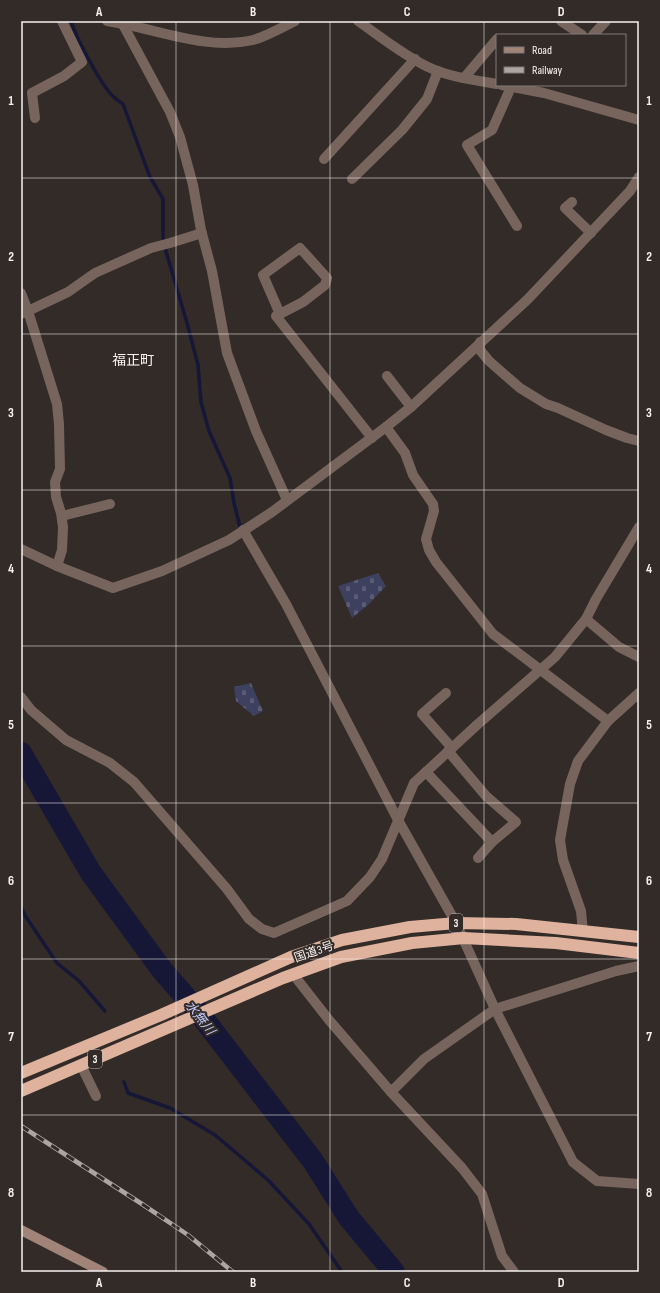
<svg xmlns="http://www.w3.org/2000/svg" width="660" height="1293" viewBox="0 0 660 1293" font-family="'Sofia Sans Condensed','Noto Sans JP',sans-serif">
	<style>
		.cemetery { fill: url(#cemetery-stones) }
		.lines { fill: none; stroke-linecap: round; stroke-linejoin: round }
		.stream { stroke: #161736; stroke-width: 3.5 }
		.river { stroke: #161736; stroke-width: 22 }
		.street { stroke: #77655d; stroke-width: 10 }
		.secondary { stroke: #a18477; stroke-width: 10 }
		.highway { stroke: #dfb29e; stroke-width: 12 }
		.rail-casing { stroke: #aba5a3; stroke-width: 4.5 }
		.rail { stroke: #322b28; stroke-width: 3; stroke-dasharray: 9; stroke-linecap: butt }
		.grid { fill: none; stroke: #f8f3f1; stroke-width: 1; stroke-opacity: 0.55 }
		.labels { text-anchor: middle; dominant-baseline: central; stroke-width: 4; stroke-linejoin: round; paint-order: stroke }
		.shield { fill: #322b28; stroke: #bdb7b5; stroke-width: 1 }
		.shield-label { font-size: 11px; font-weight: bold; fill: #f8f3f1 }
		.street-label { font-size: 12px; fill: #f8f3f1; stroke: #322b28 }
		.water-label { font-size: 13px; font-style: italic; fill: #c2c8fb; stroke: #322b28 }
		.quarter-label { font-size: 14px; fill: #f8f3f1; stroke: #322b28 }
		.neatline { fill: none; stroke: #f8f3f1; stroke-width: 1.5 }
		.grid-label { font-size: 13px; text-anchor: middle; font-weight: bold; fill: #f8f3f1 }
	</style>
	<defs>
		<pattern id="cemetery-stones" width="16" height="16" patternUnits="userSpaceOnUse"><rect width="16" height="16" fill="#3d405e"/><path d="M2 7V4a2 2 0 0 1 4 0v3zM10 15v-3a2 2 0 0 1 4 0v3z" fill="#5a5c76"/></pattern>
	</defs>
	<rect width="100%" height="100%" fill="#322b28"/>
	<!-- cemetery -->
	<g class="cemetery">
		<polygon points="378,573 386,586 369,604 352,618 338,586"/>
		<polygon points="251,683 263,711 254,716 236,701 234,687"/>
	</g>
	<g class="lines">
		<!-- stream -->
		<g class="stream">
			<path d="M71,21C76,37 102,88 115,98C117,100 120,102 123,104L150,177L163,199V237L165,248L187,323L198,365L201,402L209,431L230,478L234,503L240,527"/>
			<polyline points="21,907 26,917 57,963 79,981 105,1011"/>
			<polyline points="124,1082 128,1093 170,1108 215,1135 268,1180 309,1224 342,1272"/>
		</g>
		<!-- river -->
		<polyline class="river" points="21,753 91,873 162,970 196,1009 313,1161 349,1218 394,1272"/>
		<!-- street -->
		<g class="street">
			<path d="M107,21C155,28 205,51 253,40C265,37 283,27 295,21"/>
			<polyline points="121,21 170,112 180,137 193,185 201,230 212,271 227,353 256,431 287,500"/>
			<path d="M358,21C381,37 403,55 428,67C449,77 474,80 497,84"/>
			<polyline points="561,21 582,35"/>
			<polyline points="593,35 606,21"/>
			<polyline points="464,78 497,39"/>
			<polyline points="502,85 544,93 639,120"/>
			<polyline points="511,87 492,130 467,145 517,226"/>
			<polyline points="35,118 32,93 64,76 82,62 62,21"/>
			<polyline points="324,159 415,59"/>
			<polyline points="352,179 402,130 427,99 438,71"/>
			<polyline points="572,202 565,208 591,233"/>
			<polyline points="21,293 28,311 68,292 95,273 151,248 170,243 202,233"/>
			<polyline points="21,314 28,311 57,404 59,424 60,469 55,482 56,497 61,513 63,527 62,550 57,566"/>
			<polyline points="280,314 263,275 300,248 327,278 325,285 303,302 276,316 372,438"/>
			<polyline points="480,342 480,350 489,361 520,388 546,404 558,408 606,430 627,438 639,441"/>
			<polyline points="387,376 411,407"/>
			<polyline points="386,427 405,453 413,475 433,504 434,511 426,539 429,550 436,562 493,634 608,721 639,693"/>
			<polyline points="62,516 110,504"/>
			<polyline points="243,530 286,604 398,820 456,923 495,1009 573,1162 597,1181 639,1184"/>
			<polyline points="21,549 57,566 113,588 162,571 229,540 272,512 386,427 411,407 528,299 630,191 639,177"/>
			<polyline points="586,619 619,647 639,657"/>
			<polyline points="446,693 422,714 452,748"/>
			<polyline points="21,697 31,710 66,740 110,763 134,782 227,889 249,919 262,929 274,933 347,901 370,877 382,859 414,783 478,724 555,657 586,619 596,599 639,527"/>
			<polyline points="448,751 486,796 516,822 492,842 478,858"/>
			<polyline points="426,772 492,842"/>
			<polyline points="583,932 581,911 563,860 560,840 570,784 578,761 608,721"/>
			<polyline points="293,974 329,1020 391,1092 462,1168 482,1194 502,1256 514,1272"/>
			<polyline points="81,1065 96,1096"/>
			<polyline points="391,1092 424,1059 495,1009 616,971 639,966"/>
		</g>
		<!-- secondary -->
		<polyline class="secondary" points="21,1230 103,1272"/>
		<!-- highway -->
		<g class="highway">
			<polyline points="21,1073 161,1015 291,957 342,940 410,927 456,923 516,924 639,937"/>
			<polyline points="21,1091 283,978 341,957 412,943 464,938 556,943 639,953"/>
		</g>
		<defs>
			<polyline id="rail" points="21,1126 142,1204 188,1235 233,1272"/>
		</defs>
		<!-- rail casing -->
		<use href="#rail" class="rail-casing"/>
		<!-- rail -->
		<use href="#rail" class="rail"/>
	</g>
	<!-- grid -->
	<path class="grid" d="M176,21V1272M330,21V1272M484,21V1272M21,178H639M21,334H639M21,490H639M21,646H639M21,803H639M21,959H639M21,1115H639"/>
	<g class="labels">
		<!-- shield labels -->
		<g class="shield">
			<rect x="449" y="914" width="14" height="18" rx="3"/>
			<rect x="88" y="1050" width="14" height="18" rx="3"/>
		</g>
		<g class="shield-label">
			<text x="456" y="923">3</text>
			<text x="95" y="1059">3</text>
		</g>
		<!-- street labels -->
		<g class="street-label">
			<text transform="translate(314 952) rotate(-19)">国道3号</text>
		</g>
		<!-- water labels -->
		<g class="water-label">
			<text transform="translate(200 1018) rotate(52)">水無川</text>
		</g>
		<!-- quarter labels -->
		<g class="quarter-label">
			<text x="133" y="360">福正町</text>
		</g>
	</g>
	<!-- border -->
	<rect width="660" height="1293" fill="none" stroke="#322b28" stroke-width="44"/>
	<!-- legend -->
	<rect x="496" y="34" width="130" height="52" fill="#322b28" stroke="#817b78"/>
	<rect x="504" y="47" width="20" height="6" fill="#a18477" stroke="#817b78"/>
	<text x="532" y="54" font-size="12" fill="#f8f3f1">Road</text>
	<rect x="504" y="67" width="20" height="6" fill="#aba5a3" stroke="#817b78"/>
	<text x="532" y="74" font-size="12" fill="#f8f3f1">Railway</text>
	<rect x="22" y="22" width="616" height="1249" class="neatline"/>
	<g class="grid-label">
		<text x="99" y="16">A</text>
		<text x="253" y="16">B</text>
		<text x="407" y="16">C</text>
		<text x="561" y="16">D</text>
		<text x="11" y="105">1</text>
		<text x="649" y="105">1</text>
		<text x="11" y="261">2</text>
		<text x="649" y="261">2</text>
		<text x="11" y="417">3</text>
		<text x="649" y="417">3</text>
		<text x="11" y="573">4</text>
		<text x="649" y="573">4</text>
		<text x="11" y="729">5</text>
		<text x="649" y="729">5</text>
		<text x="11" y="885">6</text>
		<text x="649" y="885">6</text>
		<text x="11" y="1041">7</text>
		<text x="649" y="1041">7</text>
		<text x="11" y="1197">8</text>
		<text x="649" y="1197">8</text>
		<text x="99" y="1287">A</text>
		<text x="253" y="1287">B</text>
		<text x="407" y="1287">C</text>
		<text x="561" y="1287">D</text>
	</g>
</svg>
